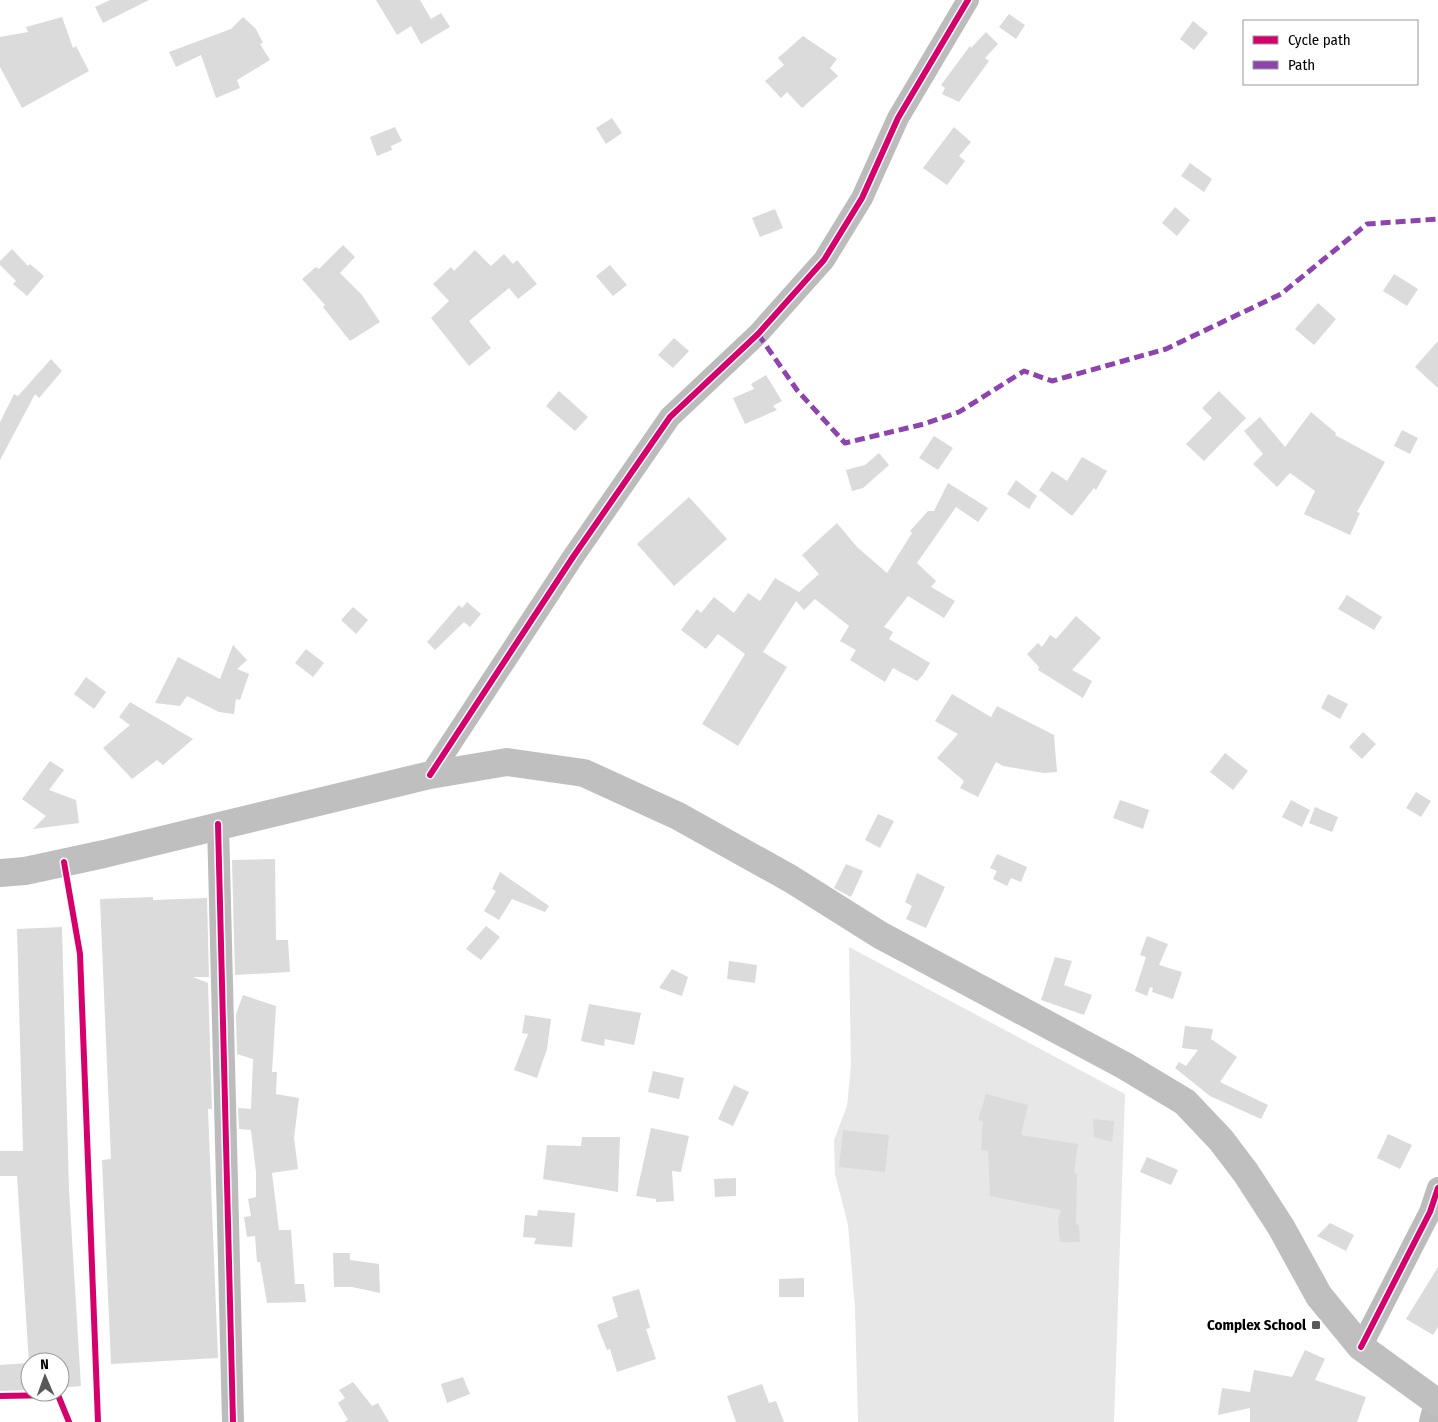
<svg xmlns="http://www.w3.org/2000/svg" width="1438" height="1422" viewBox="0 0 1438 1422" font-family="'Fira Sans Condensed',sans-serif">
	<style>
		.green { fill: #e7e7e7 }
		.building { fill: #dbdbdb }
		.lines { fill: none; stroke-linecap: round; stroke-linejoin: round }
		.minor { stroke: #bcbcbc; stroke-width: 22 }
		.secondary { stroke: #bfbfbf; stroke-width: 28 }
		.quiet { stroke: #8e44ad; stroke-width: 5; stroke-dasharray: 10 5; stroke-linecap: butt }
		.cycleway-casing { stroke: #fff; stroke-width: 9 }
		.cycleway { stroke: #d6006c; stroke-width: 6 }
		.poi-dot { fill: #595959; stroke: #fff; stroke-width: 2 }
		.labels { text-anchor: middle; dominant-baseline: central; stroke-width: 4.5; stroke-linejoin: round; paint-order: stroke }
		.poi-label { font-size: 15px; font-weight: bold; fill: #000; stroke: #fff; text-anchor: end }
	</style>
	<rect width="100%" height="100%" fill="#fff"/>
	<!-- green -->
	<polygon class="green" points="849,947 1125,1094 1114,1422 858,1422 855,1308 848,1225 835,1174 834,1140 847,1106 851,1066"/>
	<!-- building -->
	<g class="building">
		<polygon points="110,0 149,0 103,23 95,7"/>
		<polygon points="376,0 420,0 431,19 441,13 450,27 421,44 411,26 397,35"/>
		<polygon points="1009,14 1025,25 1016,39 999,27"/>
		<polygon points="62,17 73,48 76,46 89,71 22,108 0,67 0,37 28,32 26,27"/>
		<polygon points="243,17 256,29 263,43 260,44 270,60 237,80 240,88 216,98 201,55 176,67 169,52 231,29"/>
		<polygon points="1193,21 1208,33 1194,50 1180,39"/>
		<polygon points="986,32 998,44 985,58 989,61 959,102 942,94 945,88 941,85 970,46 971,48"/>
		<polygon points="803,36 837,59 830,68 838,76 802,108 787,92 781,98 765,81 784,65 778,58"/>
		<polygon points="612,118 622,133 606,144 596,128"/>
		<polygon points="395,127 402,141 391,146 392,150 377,156 370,137"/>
		<polygon points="954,127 971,142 959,156 965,161 947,185 923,168"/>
		<polygon points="1190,163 1212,179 1204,192 1181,176"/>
		<polygon points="1175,207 1190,220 1177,236 1162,223"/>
		<polygon points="775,209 783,228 760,237 752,218"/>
		<polygon points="343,245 355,257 340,273 362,295 380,322 350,341 323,307 325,305 302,279 316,267 319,269"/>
		<polygon points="12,249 28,266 30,264 44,276 27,296 13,284 16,281 0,265 0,261"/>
		<polygon points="475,250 491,266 504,254 513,264 517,260 537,284 518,299 509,288 469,321 491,348 469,366 431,318 449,301 433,284 451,267 454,271"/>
		<polygon points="610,265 627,285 613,296 596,276"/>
		<polygon points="1394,274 1418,289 1407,306 1383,291"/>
		<polygon points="1318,303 1336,319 1314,345 1295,329"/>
		<polygon points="674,338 689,351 673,368 658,355"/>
		<polygon points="1438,341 1438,388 1415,367"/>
		<polygon points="51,359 62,371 39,398 35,394 0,460 0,422 14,394 18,396"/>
		<polygon points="766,375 782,401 773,406 777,410 745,424 733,398 754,389 751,384"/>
		<polygon points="559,391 588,417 575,431 546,406"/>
		<polygon points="1219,391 1246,418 1204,461 1186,444 1212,418 1202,408"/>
		<polygon points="1311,412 1336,433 1335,435 1385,462 1357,512 1360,513 1350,535 1304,514 1315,491 1290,473 1277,487 1253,464 1263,454 1244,431 1260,417 1285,447"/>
		<polygon points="1402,430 1418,438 1410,454 1394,446"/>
		<polygon points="934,436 953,448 938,470 919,458"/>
		<polygon points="879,453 889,465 863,488 852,491 846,470 865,465"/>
		<polygon points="1082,457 1107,471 1096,490 1094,488 1072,516 1039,490 1052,471 1067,481"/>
		<polygon points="1016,480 1037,496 1029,509 1007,494"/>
		<polygon points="948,483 988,508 978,522 956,507 917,563 936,581 931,587 955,601 944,618 908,596 884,627 893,632 889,639 930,663 923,675 917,681 893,668 885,682 850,660 856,650 840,641 849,626 815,599 804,610 796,601 763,652 787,667 738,746 702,724 745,654 718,634 706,649 681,630 697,609 701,613 714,597 734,613 748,593 760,601 775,578 799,592 819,574 802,555 837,523 857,547 887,573 912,533 910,531 928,511 934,511"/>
		<polygon points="689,497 727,539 674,586 637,544"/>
		<polygon points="1347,595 1382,617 1374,630 1338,609"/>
		<polygon points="467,602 481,614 470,627 464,622 435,650 427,642 459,605 462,608"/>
		<polygon points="353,607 368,620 356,634 341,620"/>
		<polygon points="1076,616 1101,638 1072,670 1092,681 1083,698 1038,670 1039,667 1027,654 1038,643 1042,647 1050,635 1056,639"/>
		<polygon points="233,645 247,660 237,669 249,674 240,700 236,699 234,714 219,712 187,696 180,706 155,703 178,657 220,679"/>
		<polygon points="306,649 324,663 313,677 295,663"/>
		<polygon points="86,677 106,692 94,709 74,694"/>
		<polygon points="952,694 991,717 997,706 1054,735 1057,772 1044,773 1003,766 996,762 978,797 960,788 964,781 937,758 958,734 935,721"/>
		<polygon points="1328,694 1348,704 1340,719 1321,708"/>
		<polygon points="130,702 193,739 163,765 157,760 132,779 103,748 130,725 119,717"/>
		<polygon points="1363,732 1376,744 1362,759 1349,747"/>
		<polygon points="1225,753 1248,771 1233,790 1210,772"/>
		<polygon points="50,761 64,770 49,790 76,800 79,823 33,829 46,816 22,799"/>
		<polygon points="1416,792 1431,801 1421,817 1406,808"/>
		<polygon points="1120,800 1149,810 1143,829 1113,818"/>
		<polygon points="1291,800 1310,810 1302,827 1282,817"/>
		<polygon points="1315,807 1338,817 1332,832 1309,823"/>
		<polygon points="878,814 894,821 880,848 865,840"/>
		<polygon points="997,854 1027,867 1021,882 1011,878 1007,886 993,879 997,871 990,868"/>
		<polygon points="275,859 276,940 288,940 290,972 235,975 232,860"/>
		<polygon points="846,864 863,871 851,897 834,888"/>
		<polygon points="500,872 549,906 545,912 512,899 499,920 484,911 496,891 492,889"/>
		<polygon points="917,873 945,887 926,928 906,919 912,906 905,902"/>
		<polygon points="153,897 153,900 207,898 209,977 193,977 208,983 212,1109 208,1109 218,1358 111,1364 102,1160 111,1159 100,899"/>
		<polygon points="486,926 500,937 481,960 466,949"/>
		<polygon points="62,927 69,1190 81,1386 60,1388 60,1362 30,1362 30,1390 0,1391 0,1365 29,1363 17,1176 0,1176 0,1151 23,1151 17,929"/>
		<polygon points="1147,936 1168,944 1159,965 1182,972 1173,999 1152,992 1153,988 1150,987 1147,996 1135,991 1146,957 1140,955"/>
		<polygon points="1055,957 1072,961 1064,985 1092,995 1084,1015 1041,1000"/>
		<polygon points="729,961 757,965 755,983 727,979"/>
		<polygon points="672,969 688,977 682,996 659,988"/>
		<polygon points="243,995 276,1006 272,1072 277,1072 276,1094 299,1098 294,1138 298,1169 272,1173 279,1230 291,1230 295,1284 304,1284 306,1302 267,1303 260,1262 257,1262 255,1236 247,1237 244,1217 251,1216 248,1199 256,1197 256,1172 251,1130 239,1129 238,1108 251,1109 253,1059 237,1054 236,1014"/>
		<polygon points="589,1004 641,1013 634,1045 605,1039 604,1046 581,1041"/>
		<polygon points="525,1015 551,1019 547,1049 537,1078 514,1070 528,1034 522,1033"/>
		<polygon points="1185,1026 1213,1029 1211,1039 1237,1057 1220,1082 1268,1105 1261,1119 1210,1096 1175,1068 1179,1062 1186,1066 1198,1050 1182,1048"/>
		<polygon points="653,1071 684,1078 679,1099 648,1092"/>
		<polygon points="734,1085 749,1092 733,1126 718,1119"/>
		<polygon points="986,1094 1028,1105 1021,1135 1078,1144 1074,1173 1077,1174 1076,1224 1079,1225 1080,1242 1060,1242 1058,1220 1061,1210 990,1196 988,1151 981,1150 983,1121 978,1120"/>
		<polygon points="1093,1119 1114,1121 1112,1142 1094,1137"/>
		<polygon points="651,1128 689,1136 681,1172 672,1171 674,1201 656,1202 656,1199 636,1196"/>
		<polygon points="843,1130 889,1135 885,1172 839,1167"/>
		<polygon points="1388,1134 1412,1145 1400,1169 1377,1158"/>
		<polygon points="582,1137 620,1137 618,1192 543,1179 547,1145 581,1146"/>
		<polygon points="1147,1157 1178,1170 1171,1185 1140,1172"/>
		<polygon points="736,1178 736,1196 715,1197 714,1179"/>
		<polygon points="538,1210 575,1213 572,1247 534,1244 536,1238 523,1237 525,1215 537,1216"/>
		<polygon points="1330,1223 1354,1235 1346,1251 1317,1236"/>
		<polygon points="333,1253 350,1253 350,1260 379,1264 380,1293 352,1287 334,1287"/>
		<polygon points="1438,1267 1438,1327 1433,1335 1406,1319"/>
		<polygon points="804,1278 804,1297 779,1297 779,1279"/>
		<polygon points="639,1289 650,1328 646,1329 656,1359 617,1372 610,1349 607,1350 597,1325 618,1317 612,1297"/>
		<polygon points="1305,1350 1325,1359 1315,1380 1366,1397 1357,1422 1250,1422 1250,1408 1218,1415 1222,1388 1250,1392 1254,1370 1292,1377"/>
		<polygon points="463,1377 470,1394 447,1403 441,1384"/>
		<polygon points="353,1382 372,1406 378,1403 389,1422 344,1422 348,1420 338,1403 345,1398 339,1390"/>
		<polygon points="762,1384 769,1403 776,1401 784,1422 736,1422 727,1396"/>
	</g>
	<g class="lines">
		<!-- minor -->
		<g class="minor">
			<polyline points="430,775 573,557 670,417 758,334 824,260 862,198 898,118 968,0"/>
			<polyline points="218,824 233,1422"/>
			<polyline points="1361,1347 1430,1212 1438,1188"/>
			<polyline points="1430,1422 1435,1402"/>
		</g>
		<!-- secondary -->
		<polyline class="secondary" points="0,873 25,871 104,854 430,775 507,762 584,773 678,816 791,879 880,935 1125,1066 1185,1102 1221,1140 1246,1173 1281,1227 1319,1296 1361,1347 1438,1403"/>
		<!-- quiet -->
		<polyline class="quiet" points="758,334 797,390 845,443 924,424 959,412 1024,371 1052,381 1166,349 1281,294 1367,224 1438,219"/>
		<defs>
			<g id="cycleway">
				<polyline points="430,775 573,557 670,417 758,334 824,260 862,198 898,118 968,0"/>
				<polyline points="218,824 233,1422"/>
				<polyline points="64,862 80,954 98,1422"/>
				<polyline points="1361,1347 1430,1212 1438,1188"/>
				<polyline points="0,1396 58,1395 69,1422"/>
			</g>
		</defs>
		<!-- cycleway casing -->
		<use href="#cycleway" class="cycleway-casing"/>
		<!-- cycleway -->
		<use href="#cycleway" class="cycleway"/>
	</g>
	<!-- markers -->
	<rect class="poi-dot" x="1311" y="1320" width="10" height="10" rx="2.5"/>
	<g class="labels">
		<!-- poi labels -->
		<g class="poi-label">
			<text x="1306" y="1325">Complex School</text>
		</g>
	</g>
	<!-- legend -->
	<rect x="1243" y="20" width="175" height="65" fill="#ffffff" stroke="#999999"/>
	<rect x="1253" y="36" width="25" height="8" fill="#d6006c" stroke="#999999"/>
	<text x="1288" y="45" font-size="15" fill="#000000">Cycle path</text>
	<rect x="1253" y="61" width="25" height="8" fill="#8e44ad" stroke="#999999"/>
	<text x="1288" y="70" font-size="15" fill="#000000">Path</text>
	<!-- north arrow -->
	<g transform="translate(45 1377) rotate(358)"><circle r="24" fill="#ffffff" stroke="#999999"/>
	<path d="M0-4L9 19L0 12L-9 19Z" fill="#595959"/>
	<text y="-8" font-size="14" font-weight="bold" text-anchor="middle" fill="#000000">N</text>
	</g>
</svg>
